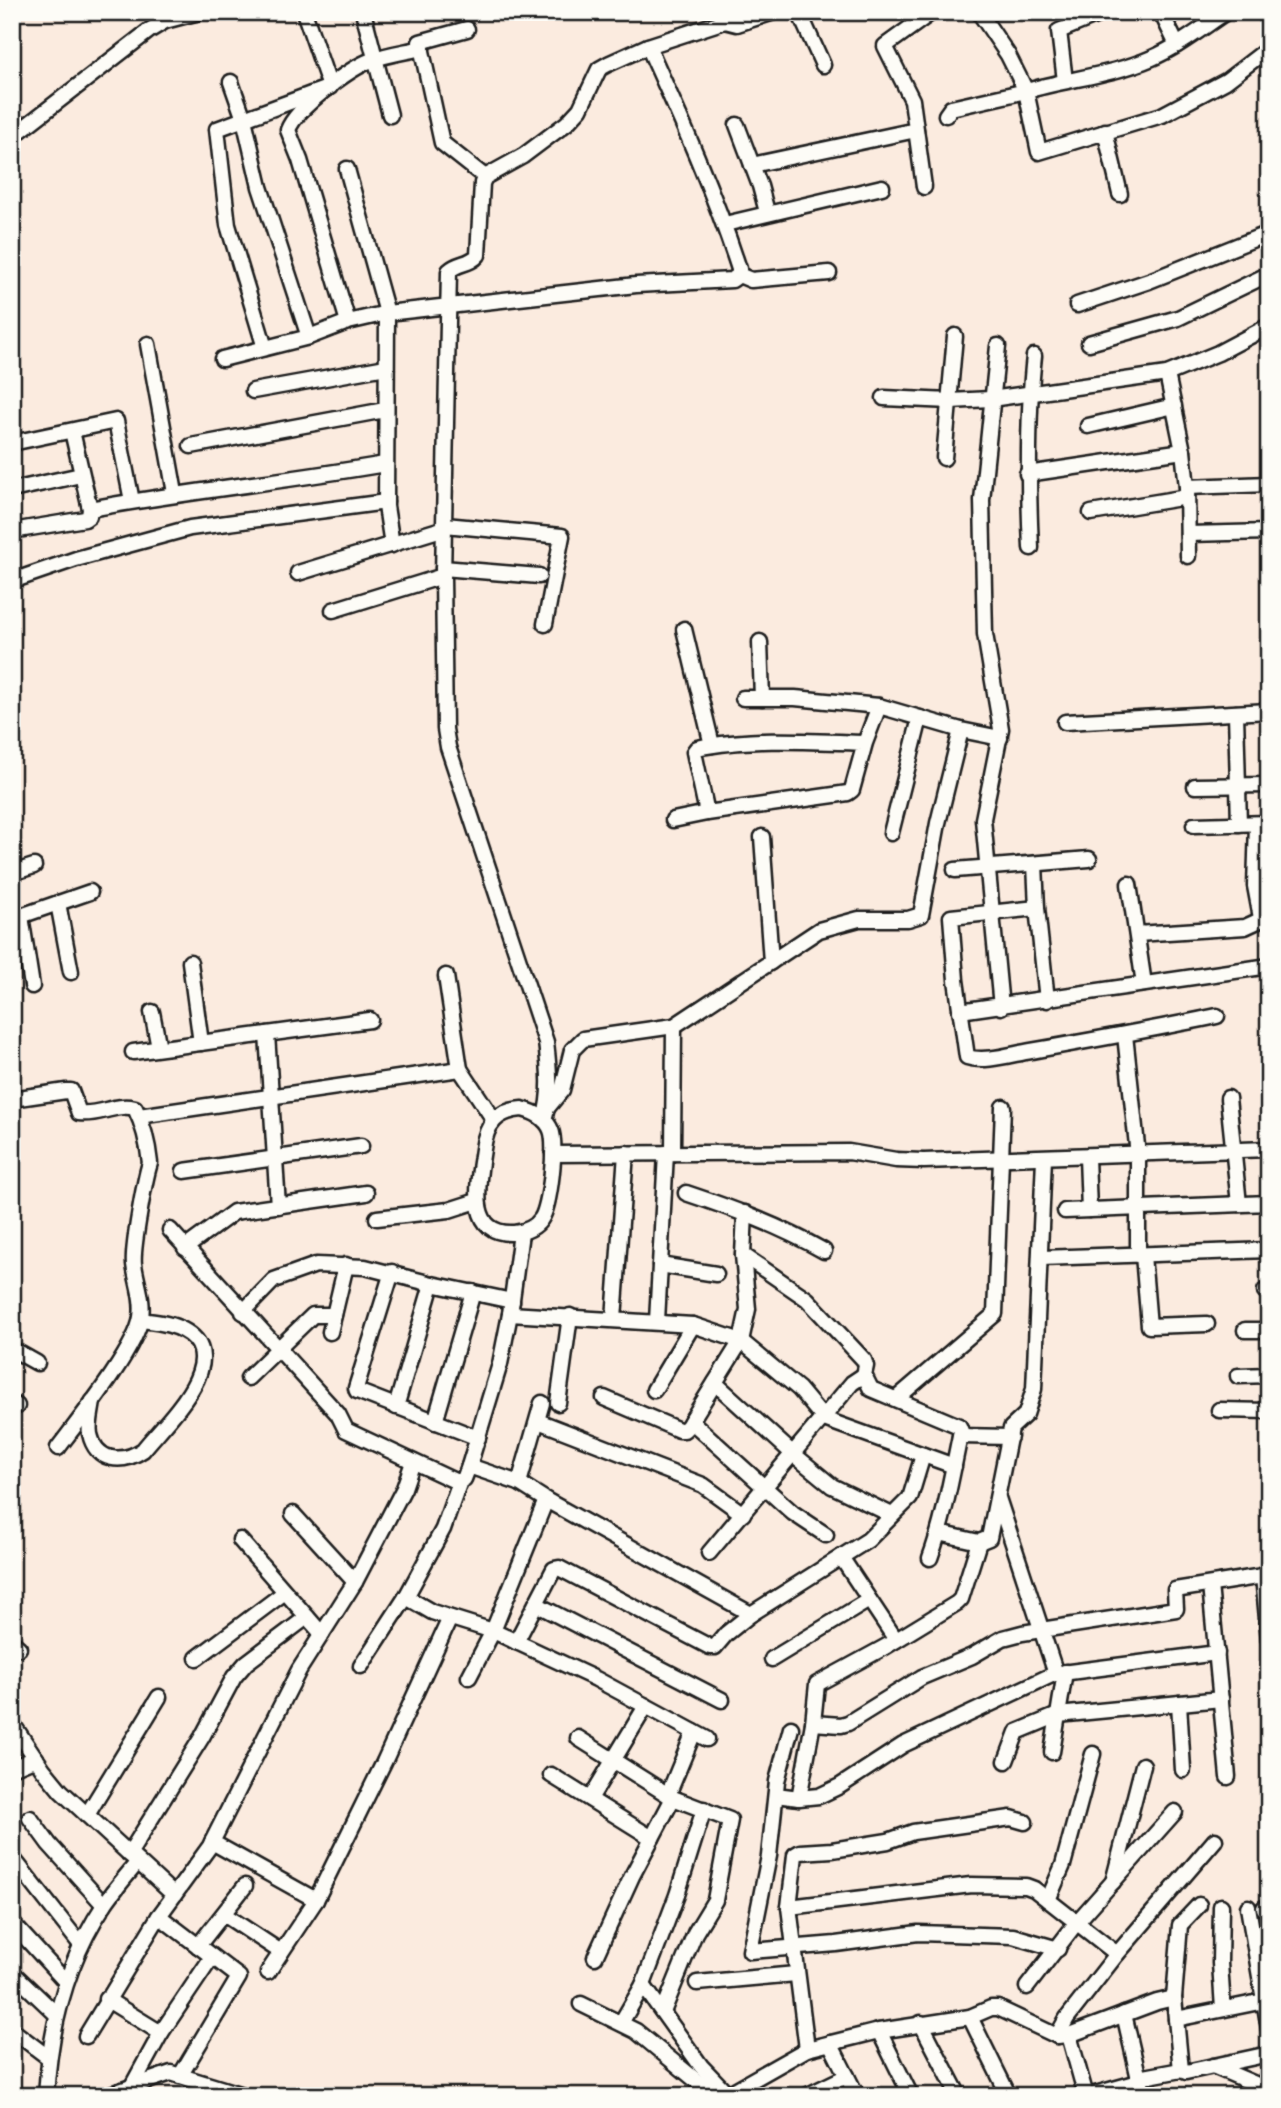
<svg xmlns="http://www.w3.org/2000/svg" width="1281" height="2108" viewBox="0 0 1281 2108" font-family="'Gochi Hand',sans-serif">
	<style>
		.lines { fill: none; stroke-linecap: round; stroke-linejoin: round }
		.minor-casing { stroke: #1c1c1c; stroke-width: 19 }
		.minor { stroke: #fdfcf7; stroke-width: 14 }
	</style>
	<rect width="100%" height="100%" fill="#fbebdf"/>
	<filter id="ink" filterUnits="userSpaceOnUse"><feTurbulence type="fractalNoise" baseFrequency=".0143" numOctaves="2"/><feDisplacementMap in="SourceGraphic" scale="14" xChannelSelector="R" yChannelSelector="G"/><feConvolveMatrix kernelMatrix="1 2 1 2 8 2 1 2 1" color-interpolation-filters="sRGB"/></filter>
	<g filter="url(#ink)">
		<g class="lines">
			<defs>
				<g id="minor">
					<polyline points="363,12 390,115"/>
					<polyline points="799,12 823,65"/>
					<path d="M979,12L1008,55L1026,91C1067,79 1113,75 1152,58C1178,47 1202,28 1226,12"/>
					<polyline points="1161,12 1177,45"/>
					<polyline points="467,29 420,42 442,143 485,177"/>
					<path d="M648,46C681,119 714,192 739,269V275"/>
					<polyline points="1065,81 1059,31 1105,12"/>
					<polyline points="231,82 244,119 260,187 309,337"/>
					<polyline points="946,115 951,108 1026,91 1039,152 1162,115 1226,81 1269,48"/>
					<polyline points="737,125 760,186 767,212"/>
					<polyline points="1105,131 1120,194"/>
					<polyline points="12,137 150,30 165,21 199,12"/>
					<polyline points="752,165 916,130"/>
					<polyline points="347,169 387,313 386,506 392,545"/>
					<polyline points="924,187 912,100 885,46 932,12"/>
					<polyline points="725,224 882,187"/>
					<polyline points="739,275 751,280 829,273"/>
					<polyline points="1077,305 1149,281 1269,233"/>
					<path d="M348,322L300,160L288,130C296,108 350,68 372,60C388,54 405,52 422,48"/>
					<polyline points="1089,343 1178,318 1269,274"/>
					<polyline points="148,344 175,493"/>
					<polyline points="998,346 982,500 985,634 1001,729 983,819 1001,1007"/>
					<polyline points="265,348 228,225 217,129 330,87 304,12"/>
					<polyline points="222,359 309,337 348,322 387,313 636,285 732,280 739,275"/>
					<polyline points="1167,374 1183,451 1187,487 1188,556"/>
					<polyline points="253,391 386,367"/>
					<polyline points="884,398 950,401 991,399 1167,374 1218,353 1269,326"/>
					<polyline points="1088,426 1174,406"/>
					<polyline points="12,443 116,421 132,501"/>
					<polyline points="191,446 385,410"/>
					<polyline points="944,458 955,336"/>
					<polyline points="1027,474 1183,451"/>
					<polyline points="1187,487 1269,484"/>
					<polyline points="12,490 81,475"/>
					<path d="M90,509C188,491 287,481 385,464"/>
					<polyline points="1091,513 1187,497"/>
					<polyline points="445,525 562,536 545,624"/>
					<polyline points="12,531 85,519 89,516 90,509 72,431"/>
					<polyline points="1188,534 1269,532"/>
					<path d="M1031,548C1028,483 1027,420 1034,356"/>
					<polyline points="443,568 539,576"/>
					<polyline points="298,573 445,528"/>
					<polyline points="12,581 76,559 190,528 386,502"/>
					<polyline points="333,610 443,576"/>
					<polyline points="684,629 712,745"/>
					<polyline points="760,642 762,698"/>
					<polyline points="743,698 795,698 879,706 961,730 1000,738"/>
					<polyline points="1236,713 1239,824"/>
					<polyline points="1065,722 1269,711"/>
					<path d="M865,743C812,741 748,737 697,748L694,752L707,813L848,793L852,790L865,743L879,706"/>
					<polyline points="1195,786 1269,785"/>
					<polyline points="673,820 707,813"/>
					<polyline points="1257,824 1255,886 1261,918"/>
					<polyline points="1194,825 1269,823"/>
					<polyline points="891,833 920,718"/>
					<polyline points="762,837 771,962"/>
					<polyline points="1035,864 1037,908 1047,1000"/>
					<polyline points="955,870 1089,859"/>
					<polyline points="12,873 34,866"/>
					<polyline points="1129,884 1144,984"/>
					<polyline points="58,903 71,972"/>
					<path d="M1037,908L951,917L956,980L967,1057C985,1063 1012,1054 1031,1051C1093,1040 1155,1029 1217,1016"/>
					<polyline points="21,916 32,986"/>
					<polyline points="12,919 90,892"/>
					<polyline points="1137,934 1245,927 1269,916"/>
					<polyline points="190,962 201,1043"/>
					<polyline points="446,976 460,1069"/>
					<polyline points="960,1011 1269,966"/>
					<polyline points="152,1012 159,1048"/>
					<polyline points="267,1034 278,1206"/>
					<polyline points="1125,1035 1138,1155 1138,1255"/>
					<polyline points="133,1052 370,1020"/>
					<polyline points="1228,1098 1239,1204"/>
					<path d="M12,1099L66,1091H71L79,1113C99,1116 115,1103 135,1108C144,1126 148,1144 150,1163C145,1178 132,1249 134,1264C136,1281 144,1299 141,1317C137,1348 79,1420 58,1448"/>
					<polyline points="548,1107 562,1090 572,1050 583,1039 674,1026 819,930 859,919 908,919 921,915 938,823 961,730"/>
					<path d="M522,1109C535,1112 546,1118 551,1130C557,1144 550,1207 541,1219C535,1228 524,1232 514,1233C465,1236 479,1178 483,1149C486,1124 497,1111 522,1109Z"/>
					<polyline points="139,1116 460,1069 494,1120"/>
					<path d="M544,1120C552,1094 549,1068 546,1042L448,747L445,729L443,576L449,271C458,262 470,265 478,255L482,183L485,177L523,156L567,123L580,109L599,69L608,64L648,46L725,21L737,24L774,12"/>
					<polyline points="673,1153 674,1026"/>
					<polyline points="553,1154 849,1152 896,1160 924,1161 1269,1149"/>
					<polyline points="1087,1157 1089,1210"/>
					<polyline points="184,1171 361,1146"/>
					<path d="M686,1193C734,1209 780,1226 824,1251"/>
					<polyline points="1065,1211 1269,1203"/>
					<polyline points="377,1218 449,1210 477,1201"/>
					<polyline points="170,1230 338,1414 346,1430 455,1481 460,1481"/>
					<polyline points="185,1248 234,1212 366,1193"/>
					<path d="M743,1255L807,1299L864,1360L866,1366L864,1375L871,1389L959,1426L961,1431C952,1473 945,1517 930,1558"/>
					<polyline points="1143,1255 1149,1326 1207,1324"/>
					<polyline points="1041,1258 1269,1250"/>
					<polyline points="660,1265 716,1274"/>
					<polyline points="392,1272 356,1388 357,1391 478,1438"/>
					<polyline points="1265,1291 1269,1291"/>
					<polyline points="243,1312 274,1280 316,1265 365,1267 432,1284 512,1301"/>
					<polyline points="510,1314 693,1325 741,1341 799,1389 824,1419 954,1466"/>
					<polyline points="614,1319 626,1153"/>
					<polyline points="657,1321 666,1153"/>
					<polyline points="1245,1330 1269,1330"/>
					<polyline points="330,1332 346,1265"/>
					<polyline points="12,1349 37,1363"/>
					<polyline points="1238,1376 1269,1375"/>
					<polyline points="248,1378 313,1315 334,1315"/>
					<polyline points="715,1383 792,1453 832,1486 892,1515"/>
					<polyline points="654,1390 693,1325"/>
					<polyline points="604,1398 679,1430 684,1430 688,1426 741,1341 748,1309 743,1255 745,1213"/>
					<polyline points="896,1399 995,1314 1003,1107"/>
					<path d="M93,1401C92,1411 88,1424 90,1434C96,1462 122,1464 143,1450C164,1423 236,1358 183,1330C170,1323 155,1322 141,1320"/>
					<polyline points="12,1403 17,1406"/>
					<polyline points="558,1403 570,1316"/>
					<polyline points="396,1407 432,1284"/>
					<polyline points="1219,1410 1269,1411"/>
					<polyline points="538,1421 703,1485 743,1514"/>
					<polyline points="691,1421 793,1513 826,1535"/>
					<polyline points="435,1422 473,1292"/>
					<polyline points="960,1436 1010,1437"/>
					<polyline points="469,1466 519,1483 546,1500 751,1614"/>
					<polyline points="519,1483 542,1403"/>
					<polyline points="998,1498 1056,1674"/>
					<polyline points="293,1514 355,1582"/>
					<polyline points="939,1533 979,1542 989,1538 1011,1428 1026,1414 1034,1389 1044,1158"/>
					<polyline points="240,1540 322,1634"/>
					<polyline points="709,1553 852,1383 864,1375"/>
					<polyline points="841,1557 896,1640"/>
					<polyline points="1263,1576 1269,1640"/>
					<polyline points="1210,1585 1228,1777"/>
					<polyline points="406,1597 432,1612 493,1631 596,1679 707,1739"/>
					<polyline points="536,1604 722,1700"/>
					<polyline points="12,1642 19,1648"/>
					<polyline points="516,1642 554,1569 559,1568 710,1647 715,1647 726,1634 751,1614 868,1540 910,1498 923,1455"/>
					<polyline points="197,1658 285,1592"/>
					<polyline points="772,1659 869,1600"/>
					<polyline points="361,1666 406,1597 443,1529 460,1481 464,1479 469,1466 500,1364 510,1314 521,1233"/>
					<polyline points="469,1677 493,1631 546,1500"/>
					<polyline points="1179,1703 1183,1770"/>
					<polyline points="12,1723 43,1769 61,1791 174,1895"/>
					<polyline points="813,1723 841,1725 848,1723 922,1677 972,1656 1003,1638 1022,1633 1176,1609 1175,1590 1269,1575"/>
					<polyline points="791,1728 777,1781 769,1856 750,1951 836,1944 918,1933 1013,1936 1058,1949"/>
					<polyline points="578,1738 673,1798 730,1820 715,1900 695,1933 663,2012"/>
					<polyline points="1052,1752 1065,1672"/>
					<polyline points="1006,1761 1017,1732 1058,1715 1221,1699"/>
					<polyline points="12,1768 36,1758"/>
					<polyline points="551,1775 652,1838"/>
					<polyline points="668,1795 694,1732"/>
					<polyline points="776,1795 799,1798 819,1796 840,1786 903,1745 1054,1674 1217,1653"/>
					<polyline points="799,1798 813,1723 817,1684 885,1647 957,1603 961,1599 979,1542"/>
					<polyline points="590,1799 646,1706"/>
					<polyline points="87,1815 159,1697"/>
					<polyline points="30,1818 49,1844 104,1905"/>
					<polyline points="212,1842 316,1900"/>
					<polyline points="129,1854 202,1737 234,1677 246,1663 307,1617"/>
					<polyline points="12,1857 81,1945"/>
					<polyline points="1113,1882 1143,1765"/>
					<polyline points="1048,1900 1063,1865 1093,1754"/>
					<polyline points="1199,1905 1180,1925 1174,1998 1181,2070 1186,2072 1269,2054"/>
					<polyline points="1221,1906 1220,1963 1223,2009"/>
					<polyline points="789,1907 971,1885 1026,1886 1034,1889 1117,1954"/>
					<polyline points="1248,1907 1269,2029"/>
					<polyline points="1264,1908 1269,1909"/>
					<polyline points="225,1915 281,1952"/>
					<polyline points="159,1916 239,1977 180,2076"/>
					<polyline points="14,1925 66,1982"/>
					<polyline points="198,1946 245,1886"/>
					<polyline points="595,1957 632,1876 673,1798"/>
					<polyline points="12,1972 56,2014"/>
					<polyline points="268,1972 316,1900 384,1762 450,1618"/>
					<polyline points="697,1983 796,1974"/>
					<polyline points="643,1985 701,2066 727,2093"/>
					<polyline points="1027,1987 1077,1922 1175,1812"/>
					<polyline points="106,1999 161,2033"/>
					<polyline points="581,2004 636,2031 715,2096"/>
					<polyline points="1124,2014 1143,2096"/>
					<polyline points="970,2017 1009,2096"/>
					<polyline points="1176,2019 1269,2000"/>
					<polyline points="621,2023 643,1985 677,1895 704,1809"/>
					<polyline points="921,2023 959,2096"/>
					<polyline points="12,2030 49,2058"/>
					<polyline points="879,2031 911,2096"/>
					<polyline points="1069,2035 1086,2096"/>
					<polyline points="86,2036 159,1916 210,1846 299,1670 355,1582 404,1488 413,1462"/>
					<polyline points="1057,2036 1067,2018 1117,1954 1215,1840"/>
					<polyline points="830,2043 857,2096"/>
					<polyline points="807,2049 789,1907 795,1855 800,1852 832,1850 888,1841 913,1832 1011,1818 1025,1822"/>
					<polyline points="1213,2066 1269,2090"/>
					<polyline points="1138,2078 1181,2070"/>
					<polyline points="132,2086 161,2033 212,1957"/>
					<path d="M46,2096C50,2028 66,1962 104,1905C114,1890 126,1876 138,1862"/>
					<polyline points="105,2096 171,2073 246,2096"/>
					<polyline points="724,2096 807,2049 879,2031 970,2017 991,2008 998,2008 1057,2036 1069,2035 1157,2002 1174,1998"/>
					<polyline points="806,2096 847,2076"/>
					<polyline points="1088,2096 1139,2082"/>
				</g>
			</defs>
			<!-- minor casing -->
			<use href="#minor" class="minor-casing"/>
			<!-- minor -->
			<use href="#minor" class="minor"/>
		</g>
	</g>
	<!-- margin -->
	<rect width="1281" height="2108" fill="none" stroke="#fdfcf7" stroke-width="42"/>
	<rect x="21" y="21" width="1239" height="2066" fill="none" stroke="#1c1c1c" stroke-width="2.5" filter="url(#ink)"/>
</svg>
